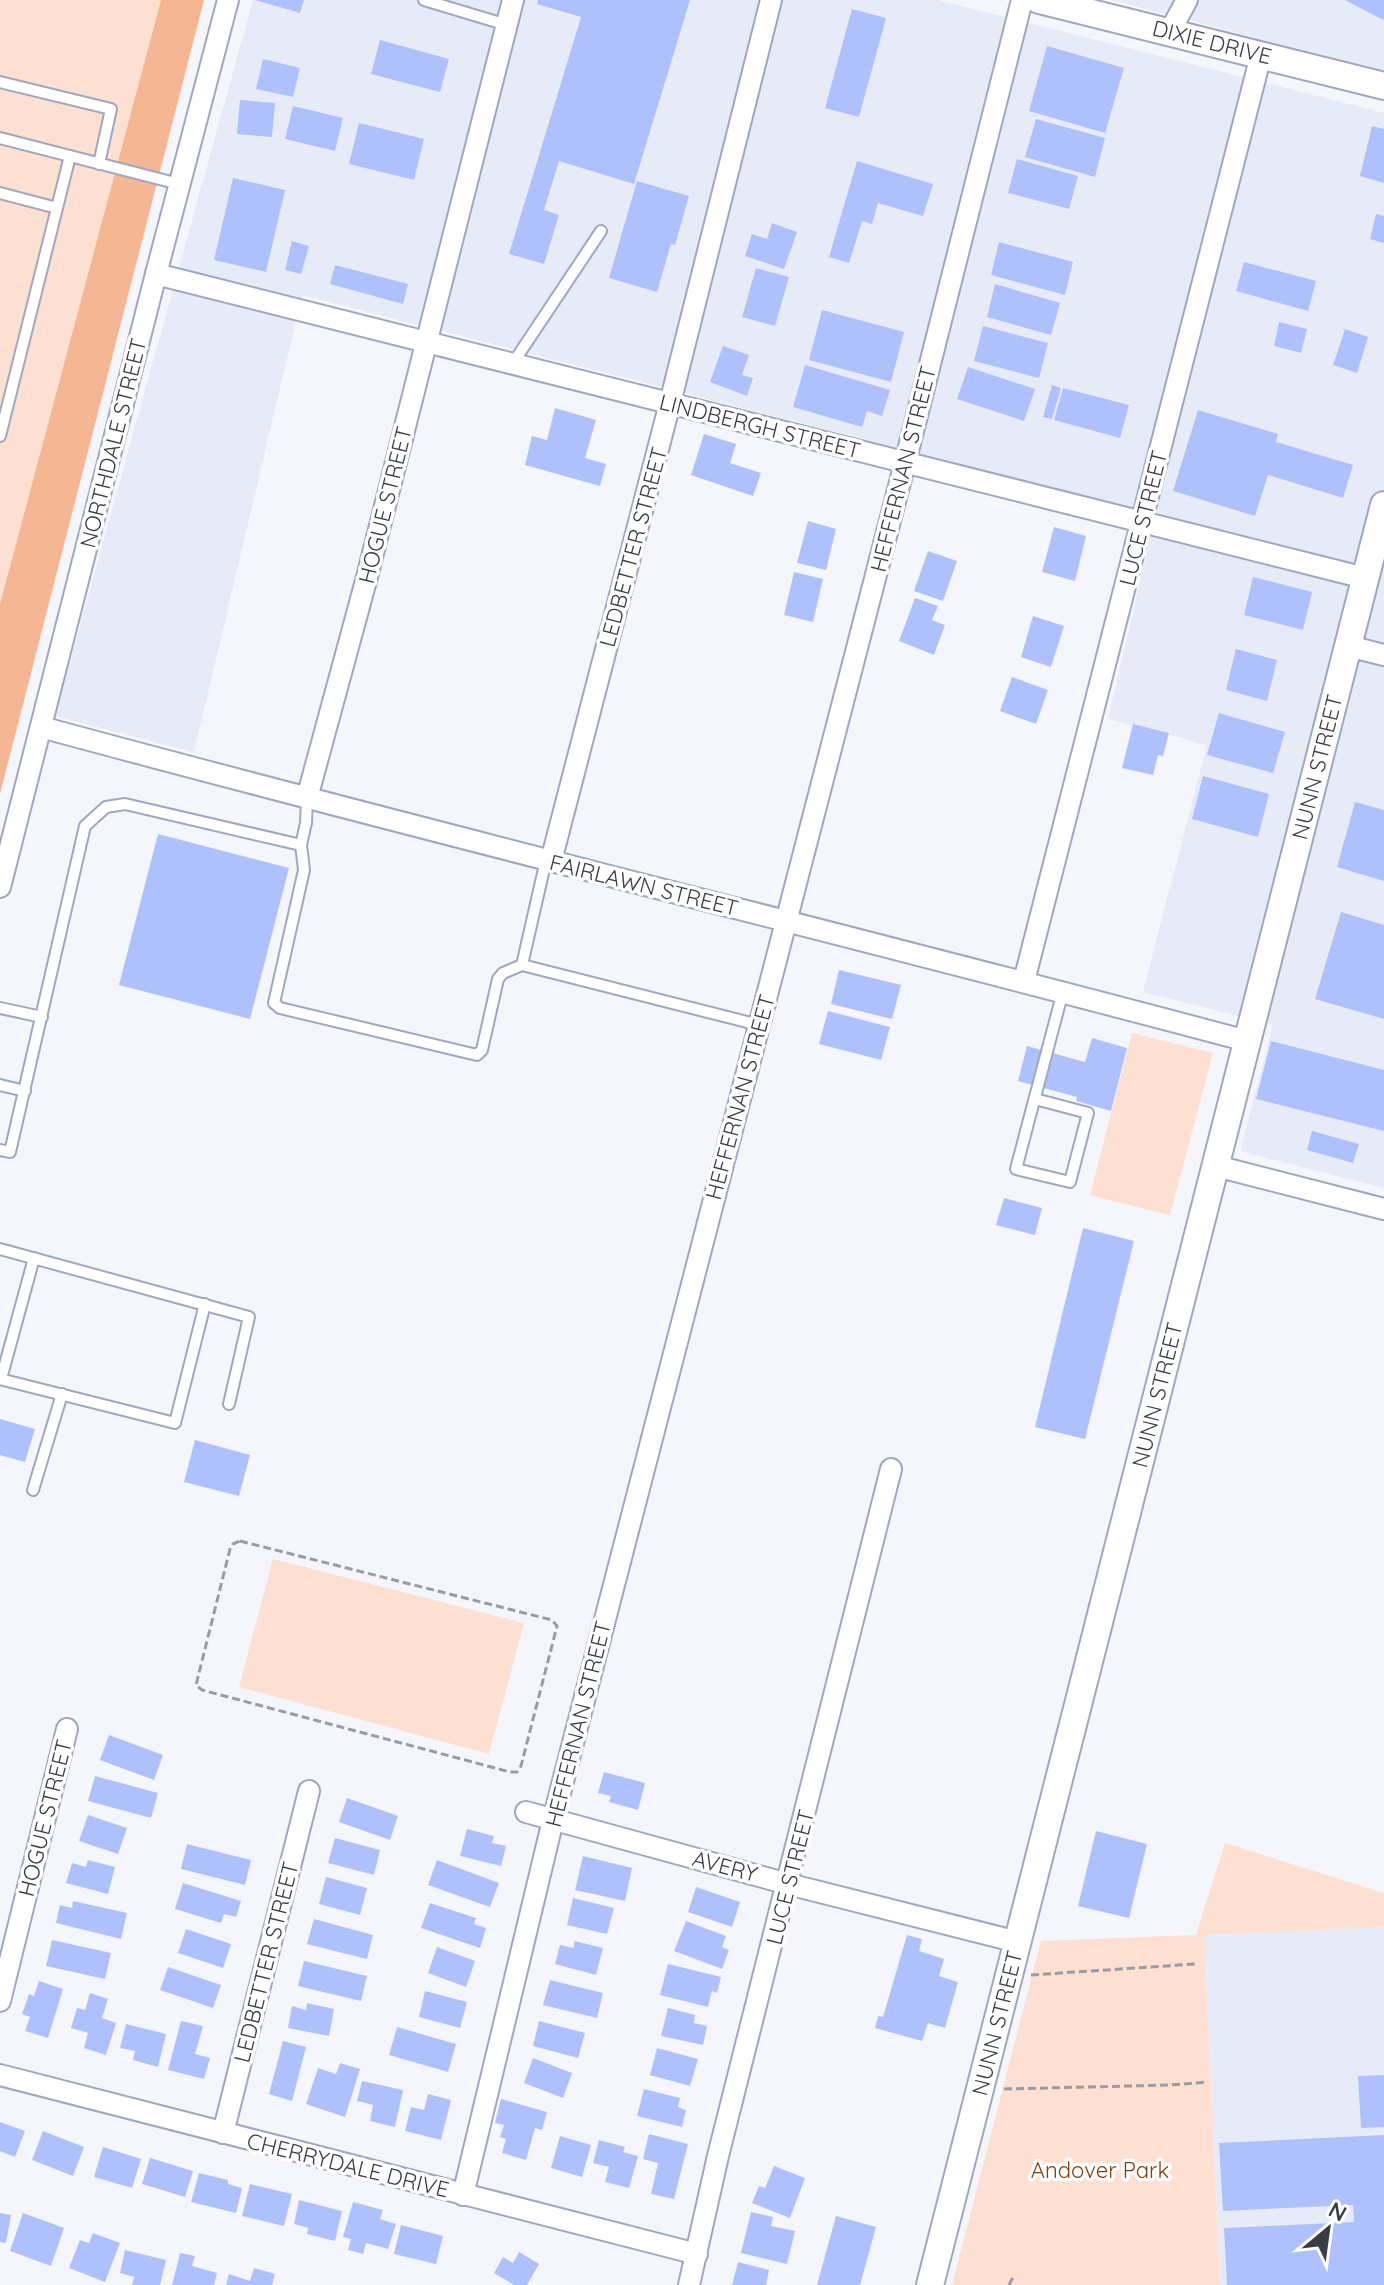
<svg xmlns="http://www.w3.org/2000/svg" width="1384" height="2285" viewBox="0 0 1384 2285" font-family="Quicksand,sans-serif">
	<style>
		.built { fill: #e7ebf8 }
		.green { fill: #fde0d1 }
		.forest { fill: #f5b693 }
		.building { fill: #afc1fd }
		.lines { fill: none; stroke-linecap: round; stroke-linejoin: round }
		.lane-casing { stroke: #a0a8c0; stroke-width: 14 }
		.street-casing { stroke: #a0a8c0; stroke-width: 24 }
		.secondary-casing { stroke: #a0a8c0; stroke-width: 30 }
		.path { stroke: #9a9ca4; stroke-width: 3; stroke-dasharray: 8 4; stroke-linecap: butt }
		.lane { stroke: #fff; stroke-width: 10 }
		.street { stroke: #fff; stroke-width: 20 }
		.secondary { stroke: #fff; stroke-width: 26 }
		.labels { text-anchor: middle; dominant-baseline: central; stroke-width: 7; stroke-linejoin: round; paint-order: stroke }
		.street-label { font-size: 22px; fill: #393c47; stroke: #fff }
		.park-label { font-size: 22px; fill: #843e0c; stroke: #fff }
	</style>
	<rect width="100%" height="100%" fill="#f4f6fb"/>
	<!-- built -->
	<g class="built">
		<polygon points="253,0 938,0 1384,113 1384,1188 1240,1151 1273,1025 1143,992 1207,745 1108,719 1156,514 302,295 194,752 55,716"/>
		<polygon points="1111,0 1384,0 1384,71"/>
		<polygon points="1384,1927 1384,2285 1220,2285 1204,1935"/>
	</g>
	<!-- green -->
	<g class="green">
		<polygon points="0,0 161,0 0,604"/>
		<polygon points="1132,1033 1213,1053 1170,1215 1090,1195"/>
		<polygon points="273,1559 524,1623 489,1754 239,1687"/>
		<polygon points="1225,1843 1384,1893 1384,1927 1204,1935 1220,2285 952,2285 1041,1941 1196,1935"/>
	</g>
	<!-- forest -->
	<polygon class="forest" points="161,0 204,0 0,794 0,604"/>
	<!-- building -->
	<g class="building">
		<polygon points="255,0 304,0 300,13"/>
		<polygon points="538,0 690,0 634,184 559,161 544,210 559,215 544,264 509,254 581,17 537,4"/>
		<polygon points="1345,0 1384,0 1384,18 1383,20"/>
		<polygon points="852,9 886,18 859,117 825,108"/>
		<polygon points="380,40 449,59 440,92 371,74"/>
		<polygon points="1047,46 1124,68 1105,133 1029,111"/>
		<polygon points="263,59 300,68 293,97 256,89"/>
		<polygon points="240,100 275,103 272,137 237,134"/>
		<polygon points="293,106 343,118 335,151 285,139"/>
		<polygon points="1036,119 1105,138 1095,177 1025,157"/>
		<polygon points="359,123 424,139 414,180 349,164"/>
		<polygon points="1372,126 1384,129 1384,183 1360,176"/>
		<polygon points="1017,159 1078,176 1069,209 1008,193"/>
		<polygon points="857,161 933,184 923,216 878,203 872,224 862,221 849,263 829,257"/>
		<polygon points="233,178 285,190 266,272 214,260"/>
		<polygon points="637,181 689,196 675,245 671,244 657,292 609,278"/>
		<polygon points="1376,214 1384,216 1384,243 1370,239"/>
		<polygon points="772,223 797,232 784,269 745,256 752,234 767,239"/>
		<polygon points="292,241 309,246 301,274 285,270"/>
		<polygon points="999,242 1073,262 1065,295 991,275"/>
		<polygon points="1244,262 1316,281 1308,311 1236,291"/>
		<polygon points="335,265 408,284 403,304 330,284"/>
		<polygon points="756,268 789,277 775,326 742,317"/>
		<polygon points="995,284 1060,303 1051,335 987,317"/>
		<polygon points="822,310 904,332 891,382 809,360"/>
		<polygon points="1279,322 1307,329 1301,353 1274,346"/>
		<polygon points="983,326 1048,343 1039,378 974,361"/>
		<polygon points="1345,329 1368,337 1357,373 1333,365"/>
		<polygon points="723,346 749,355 742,375 753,378 747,396 710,382"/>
		<polygon points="805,365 890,390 882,416 867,411 862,427 793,407"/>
		<polygon points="968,367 1035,389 1024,421 957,399"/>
		<polygon points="1052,385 1061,388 1052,419 1043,417"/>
		<polygon points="1063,388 1129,405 1120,438 1054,420"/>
		<polygon points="555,408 596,420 585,458 606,464 600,486 525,465 532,436 547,440"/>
		<polygon points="1198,410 1278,434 1276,442 1353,465 1343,498 1268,475 1255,516 1173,491"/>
		<polygon points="704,434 736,444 730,463 761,473 753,496 691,475"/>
		<polygon points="808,521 836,529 826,570 797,563"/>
		<polygon points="1054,527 1086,536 1075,581 1042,572"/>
		<polygon points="928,551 957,561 943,601 914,591"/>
		<polygon points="794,572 823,579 813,622 784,615"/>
		<polygon points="1253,577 1312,592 1303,630 1244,615"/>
		<polygon points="915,598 938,606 932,620 945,625 934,655 899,641"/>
		<polygon points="1033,616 1064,626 1051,667 1021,657"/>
		<polygon points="1236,649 1277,660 1267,701 1226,690"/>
		<polygon points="1012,677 1048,690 1036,724 1000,711"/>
		<polygon points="1219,713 1285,732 1273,773 1207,755"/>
		<polygon points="1133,724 1169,733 1163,756 1158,755 1153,775 1122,768"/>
		<polygon points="1203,776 1269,794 1258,837 1192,819"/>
		<polygon points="1355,802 1384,810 1384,881 1337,867"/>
		<polygon points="158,834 289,868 250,1019 119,985"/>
		<polygon points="1341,912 1384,925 1384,1019 1315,999"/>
		<polygon points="839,970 901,985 892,1019 831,1004"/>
		<polygon points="828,1011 890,1027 881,1060 819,1044"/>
		<polygon points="1092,1038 1127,1048 1111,1111 1076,1101 1077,1097 1018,1081 1027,1046 1085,1062"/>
		<polygon points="1271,1041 1384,1070 1384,1131 1256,1099"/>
		<polygon points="1312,1131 1359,1144 1353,1163 1307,1150"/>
		<polygon points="1004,1198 1042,1208 1035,1235 996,1225"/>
		<polygon points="1083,1228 1134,1241 1085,1439 1035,1427"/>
		<polygon points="0,1419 35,1429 25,1462 0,1455"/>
		<polygon points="195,1440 250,1455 239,1496 184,1482"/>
		<polygon points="109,1735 163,1755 154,1780 100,1760"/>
		<polygon points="604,1772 645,1783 638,1810 609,1802 611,1796 598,1793"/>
		<polygon points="95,1776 158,1793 151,1818 88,1801"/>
		<polygon points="347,1798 398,1816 390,1840 339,1822"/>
		<polygon points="88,1815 127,1828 118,1854 79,1841"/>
		<polygon points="467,1829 494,1836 492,1843 506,1846 501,1866 460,1856"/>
		<polygon points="1096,1831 1147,1844 1129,1918 1078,1906"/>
		<polygon points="335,1838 380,1850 374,1875 328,1863"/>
		<polygon points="187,1844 251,1860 245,1885 181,1869"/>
		<polygon points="583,1856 632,1868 625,1901 575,1890"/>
		<polygon points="88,1860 115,1867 108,1894 66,1883 72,1863 86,1867"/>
		<polygon points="437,1860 499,1883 490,1907 428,1885"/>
		<polygon points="326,1877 367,1888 360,1915 319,1904"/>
		<polygon points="183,1883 241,1901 236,1917 224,1914 221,1923 175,1909"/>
		<polygon points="696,1887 740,1902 732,1927 688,1912"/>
		<polygon points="573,1898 614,1908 607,1934 567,1925"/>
		<polygon points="73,1901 127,1913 121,1939 56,1923 60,1905 72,1908"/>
		<polygon points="430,1903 476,1918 474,1924 486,1928 480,1948 421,1928"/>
		<polygon points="314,1919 373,1935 367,1959 307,1944"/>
		<polygon points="686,1921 726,1936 722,1947 729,1950 722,1969 674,1951"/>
		<polygon points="186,1929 231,1944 223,1968 178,1953"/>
		<polygon points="907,1935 922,1939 919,1951 944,1959 939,1976 958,1982 945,2028 928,2023 922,2041 875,2028 878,2016 883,2017"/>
		<polygon points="52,1940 111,1953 105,1979 46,1966"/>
		<polygon points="575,1941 603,1948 596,1975 555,1964 560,1945 573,1948"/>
		<polygon points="437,1947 475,1961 466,1987 428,1973"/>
		<polygon points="304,1961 367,1976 361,2001 298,1986"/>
		<polygon points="668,1964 721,1977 717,1993 712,1991 708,2007 660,1995"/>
		<polygon points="168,1967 221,1985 213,2008 160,1990"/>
		<polygon points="550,1980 603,1993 597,2018 543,2005"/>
		<polygon points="39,1981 63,1989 48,2038 25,2031 30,2017 22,2014 29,1994 34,1996"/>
		<polygon points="425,1991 467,2002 460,2028 419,2017"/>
		<polygon points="90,1993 108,1999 102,2018 116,2023 106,2055 84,2048 88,2033 71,2028 77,2008 85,2010"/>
		<polygon points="307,2003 334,2009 329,2036 288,2028 292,2006 306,2010"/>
		<polygon points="668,2008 695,2015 694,2023 707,2026 703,2045 661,2036"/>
		<polygon points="181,2021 203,2026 195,2054 210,2058 204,2079 168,2070"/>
		<polygon points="539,2021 585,2033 578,2058 533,2046"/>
		<polygon points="126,2024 166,2034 158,2067 133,2060 135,2051 120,2048"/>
		<polygon points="397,2027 456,2044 448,2072 389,2055"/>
		<polygon points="283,2041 306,2047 292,2101 269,2094"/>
		<polygon points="657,2048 698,2059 690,2086 650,2075"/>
		<polygon points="533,2058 572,2073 563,2098 524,2083"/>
		<polygon points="340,2063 360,2069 345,2117 306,2104 318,2068 336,2074"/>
		<polygon points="1384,2075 1384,2127 1361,2128 1358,2076"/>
		<polygon points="362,2081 403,2090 395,2127 370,2121 373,2105 357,2101"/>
		<polygon points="644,2089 680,2098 678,2107 686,2110 682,2127 637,2116"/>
		<polygon points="428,2094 451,2100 441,2140 405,2131 411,2107 424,2110"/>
		<polygon points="501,2099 547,2112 542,2130 535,2128 526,2160 502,2153 506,2139 500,2137 504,2125 495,2123"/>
		<polygon points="0,2122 25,2131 15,2157 0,2151"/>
		<polygon points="43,2131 84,2147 73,2176 32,2160"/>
		<polygon points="649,2134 688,2144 674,2199 651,2194 658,2163 643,2159"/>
		<polygon points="1384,2135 1384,2285 1227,2285 1224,2228 1354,2222 1353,2205 1223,2211 1219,2143"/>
		<polygon points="560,2136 591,2145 582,2177 551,2168"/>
		<polygon points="599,2140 625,2147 623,2152 638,2156 629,2188 605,2182 609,2167 593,2163"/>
		<polygon points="103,2147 141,2159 132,2188 94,2177"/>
		<polygon points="150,2158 193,2171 185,2197 142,2184"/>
		<polygon points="774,2166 805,2178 790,2218 752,2203 759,2186 765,2188"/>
		<polygon points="199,2173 228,2180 228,2184 242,2188 236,2213 191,2202"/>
		<polygon points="250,2184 292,2194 284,2226 242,2216"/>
		<polygon points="299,2200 342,2211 335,2241 307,2234 308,2228 294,2224"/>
		<polygon points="353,2202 383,2210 380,2219 396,2224 388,2249 366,2243 363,2254 348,2250 351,2239 343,2237"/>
		<polygon points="751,2212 773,2217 771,2226 795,2231 787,2264 741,2253"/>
		<polygon points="0,2213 11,2215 6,2243 0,2242"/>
		<polygon points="23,2213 64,2228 51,2266 10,2251"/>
		<polygon points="836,2216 876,2227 860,2285 817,2285"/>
		<polygon points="401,2225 443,2236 436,2264 394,2254"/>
		<polygon points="93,2233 120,2243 105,2282 69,2268 80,2240 89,2243"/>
		<polygon points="125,2250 166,2260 160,2285 132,2285 134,2277 120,2273"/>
		<polygon points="519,2252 539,2264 527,2285 514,2285 494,2273 503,2257 513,2263"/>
		<polygon points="180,2253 195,2256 192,2266 217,2273 214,2285 172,2285"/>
		<polygon points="738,2262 769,2270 766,2285 732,2285"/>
		<polygon points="254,2268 275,2274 272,2285 226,2285 229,2274 250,2281"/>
	</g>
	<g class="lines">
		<defs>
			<g id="lane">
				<polyline points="424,0 507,25"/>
				<polyline points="0,82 111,109 99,164"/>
				<polyline points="0,138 179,184"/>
				<polyline points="0,193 57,208"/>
				<polyline points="513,363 601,231"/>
				<polyline points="0,436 70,156"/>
				<polyline points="307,798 306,823 301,845 304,870 274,1003 280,1008 477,1055 482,1050 498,979 503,973 522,965 546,860"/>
				<polyline points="522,965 759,1025"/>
				<polyline points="0,1008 42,1017"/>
				<polyline points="0,1085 25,1091"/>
				<polyline points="1035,1099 1088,1113 1070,1182 1016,1169 1058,1010 1063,992"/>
				<polyline points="0,1150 10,1152 85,826 106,807 125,804 301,845"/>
				<polyline points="0,1249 249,1317 229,1404"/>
				<polyline points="0,1379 175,1423 205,1304"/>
				<polyline points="1,1379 34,1258"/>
				<polyline points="33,1490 62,1394"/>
			</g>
			<g id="street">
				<polyline points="1170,31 1187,0"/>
				<polyline points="156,274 1365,578"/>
				<polyline points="1348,646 1384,655"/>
				<path d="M41,727C442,836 846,934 1247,1041"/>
				<polyline points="307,798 367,577 513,0"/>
				<polyline points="551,861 670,403 771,0"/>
				<polyline points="0,887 156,274 228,0"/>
				<polyline points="1024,981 1261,55"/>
				<polyline points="1216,1166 1384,1209"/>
				<polyline points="526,1812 788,1884 1018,1942"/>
				<polyline points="0,2001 67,1729"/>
				<polyline points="0,2075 697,2254"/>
				<polyline points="223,2133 309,1791"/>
				<polyline points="463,2195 553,1820 905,463 1022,0"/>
				<polyline points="689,2285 718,2156 891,1469"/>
			</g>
			<g id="secondary">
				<polyline points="1039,0 1384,86"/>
				<polyline points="930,2285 1384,505"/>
			</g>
		</defs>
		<!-- lane casing -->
		<use href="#lane" class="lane-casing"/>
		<!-- street casing -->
		<use href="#street" class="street-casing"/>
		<!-- secondary casing -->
		<use href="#secondary" class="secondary-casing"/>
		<!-- path -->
		<g class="path">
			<polygon points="240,1541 552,1620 557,1626 521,1766 517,1772 510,1772 202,1690 196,1685 230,1549 233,1544"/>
			<polyline points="1031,1975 1195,1964"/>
			<polyline points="1004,2089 1170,2085 1208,2082"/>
			<polyline points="1009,2285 1013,2277"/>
		</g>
		<!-- lane -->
		<use href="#lane" class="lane"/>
		<!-- street -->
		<use href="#street" class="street"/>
		<!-- secondary -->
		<use href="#secondary" class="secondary"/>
	</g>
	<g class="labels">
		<!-- street labels -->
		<g class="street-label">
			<text transform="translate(1212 42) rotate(14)">DIXIE DRIVE</text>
			<text transform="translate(760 426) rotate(14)">LINDBERGH STREET</text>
			<text transform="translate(113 443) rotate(-76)">NORTHDALE STREET</text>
			<text transform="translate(903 469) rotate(-76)">HEFFERNAN STREET</text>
			<text transform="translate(385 505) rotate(-76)">HOGUE STREET</text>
			<text transform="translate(1143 518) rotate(-76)">LUCE STREET</text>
			<text transform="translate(633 547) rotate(-75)">LEDBETTER STREET</text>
			<text transform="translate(1317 767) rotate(-76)">NUNN STREET</text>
			<text transform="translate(644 885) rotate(14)">FAIRLAWN STREET</text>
			<text transform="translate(740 1097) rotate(-75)">HEFFERNAN STREET</text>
			<text transform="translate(1157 1395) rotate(-76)">NUNN STREET</text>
			<text transform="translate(578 1724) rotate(-76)">HEFFERNAN STREET</text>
			<text transform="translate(45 1818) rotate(-76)">HOGUE STREET</text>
			<text transform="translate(725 1866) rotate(15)">AVERY</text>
			<text transform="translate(790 1877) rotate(-76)">LUCE STREET</text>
			<text transform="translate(266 1962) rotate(-76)">LEDBETTER STREET</text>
			<text transform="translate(997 2023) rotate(-76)">NUNN STREET</text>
			<text transform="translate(348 2165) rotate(14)">CHERRYDALE DRIVE</text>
		</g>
		<!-- park labels -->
		<g class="park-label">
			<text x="1100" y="2170">Andover Park</text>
		</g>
	</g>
	<!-- north arrow -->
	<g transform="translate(1328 2229) rotate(29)" stroke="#ffffff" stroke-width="6" paint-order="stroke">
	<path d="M0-6L14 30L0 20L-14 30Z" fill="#393c47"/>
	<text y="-12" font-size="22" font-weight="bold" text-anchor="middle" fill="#393c47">N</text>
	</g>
</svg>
